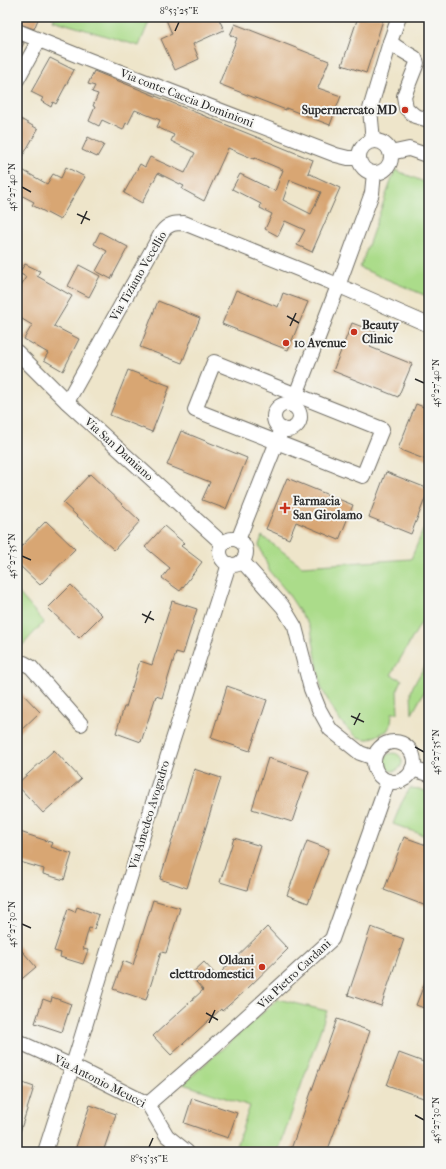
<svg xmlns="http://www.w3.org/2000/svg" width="446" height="1169" viewBox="0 0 446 1169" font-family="'IM FELL French Canon',serif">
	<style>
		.green { fill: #abdc8a; stroke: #6b845a }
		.building { fill: #d8a673; fill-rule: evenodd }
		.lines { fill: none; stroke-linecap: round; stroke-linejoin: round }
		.minor-casing { stroke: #6f6c63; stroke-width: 16 }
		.minor { stroke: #fff; stroke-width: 14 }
		.ticks { fill: none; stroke: #2b2b2b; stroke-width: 1.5 }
		.poi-dot { fill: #c8321e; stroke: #f6f6f2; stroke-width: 1.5 }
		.labels { text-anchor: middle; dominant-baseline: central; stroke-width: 4; stroke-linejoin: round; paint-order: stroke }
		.street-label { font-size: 12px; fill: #2b2b2b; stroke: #f6f6f2 }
		.poi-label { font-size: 12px; font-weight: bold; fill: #2b2b2b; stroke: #f6f6f2; text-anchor: start }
		.neatline { fill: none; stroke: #2b2b2b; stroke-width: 1.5 }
		.ticks-label { font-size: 10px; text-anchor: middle; fill: #2b2b2b }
	</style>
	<rect width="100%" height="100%" fill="#f6f6f2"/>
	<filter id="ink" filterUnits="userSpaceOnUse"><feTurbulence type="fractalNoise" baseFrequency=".025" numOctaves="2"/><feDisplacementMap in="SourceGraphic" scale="8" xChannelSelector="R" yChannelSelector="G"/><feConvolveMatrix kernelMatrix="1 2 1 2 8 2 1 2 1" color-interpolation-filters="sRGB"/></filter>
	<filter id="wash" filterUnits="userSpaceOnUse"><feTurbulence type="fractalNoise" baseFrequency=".012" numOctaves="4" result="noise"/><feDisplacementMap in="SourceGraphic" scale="16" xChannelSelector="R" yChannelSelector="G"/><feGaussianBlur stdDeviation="0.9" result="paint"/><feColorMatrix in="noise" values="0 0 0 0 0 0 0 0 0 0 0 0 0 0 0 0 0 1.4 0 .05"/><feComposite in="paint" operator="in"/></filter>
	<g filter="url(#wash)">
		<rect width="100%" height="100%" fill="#eee5ca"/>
		<!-- green -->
		<g class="green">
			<polygon points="54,17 151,17 139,46 53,20"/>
			<polygon points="395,170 429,184 429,297 360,268"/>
			<polygon points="429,516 429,609 391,675 402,680 397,691 398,713 392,713 391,724 387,731 369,739 366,739 357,737 348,729 342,723 336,715 321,687 311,629 287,592 270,572 259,545 262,536 302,566 411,559"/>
			<polygon points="17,591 44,622 17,651"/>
			<polygon points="429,659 429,683 412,714 411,692 413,686"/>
			<circle cx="393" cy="762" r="9"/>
			<polygon points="410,788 420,789 429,793 429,837 393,824 401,804"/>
			<polygon points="278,999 327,1011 278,1152 234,1152 250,1106 183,1084"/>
		</g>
		<g id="blocks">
			<!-- building -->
			<g class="building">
				<polygon points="17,17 39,17 34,29 17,23"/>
				<polygon points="165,17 218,17 224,30 193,44 199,59 175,70 161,39 172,34"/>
				<polygon points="358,17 384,17 366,73 342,65"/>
				<polygon points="235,24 329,61 318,88 341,96 330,125 286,108 286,110 219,84 237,38 230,35"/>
				<polygon points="17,40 24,43 17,56"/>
				<polygon points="50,58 74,70 56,104 53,102 51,107 41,101 43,98 31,92"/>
				<path d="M94,71L313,160L308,173L340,188L312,252L297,245L305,230L285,221L278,236L265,229L272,214L260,208L261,204L232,189L240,174L275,191L283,170L255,158L254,159L228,148L204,201L182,189L184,186L158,173L142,203L124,193L140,164L145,167L150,157L185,173L195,153L171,141L174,135L157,127L160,120L135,110L128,124L126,123L123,130L102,120L99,126L89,121L95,107L93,106L98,94L92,92L95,86L88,84ZM290,180L321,192L311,214L283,200Z"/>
				<polygon points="17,117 38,129 17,166"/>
				<polygon points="88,137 104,145 97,157 82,150"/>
				<polygon points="17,167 47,184 53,174 61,178 66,167 85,177 60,220 32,205 34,202 17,193"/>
				<polygon points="100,232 128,247 111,279 96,271 107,251 94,244"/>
				<polygon points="25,264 40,271 37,276 72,296 54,326 79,339 63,371 44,360 48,353 24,339 32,325 17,316 17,292 26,277 19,273"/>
				<polygon points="79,265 100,276 89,297 68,286"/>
				<polygon points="236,290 278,307 283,293 308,302 288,350 222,324"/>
				<polygon points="158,301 200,318 182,363 140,347"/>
				<polygon points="352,323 376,332 370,347 412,364 398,397 333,371"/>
				<polygon points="128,370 170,386 152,432 110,415"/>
				<polygon points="416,404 429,409 429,461 398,449"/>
				<polygon points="181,431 247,458 226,509 202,500 210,482 167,465"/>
				<polygon points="386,472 429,489 411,534 369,517"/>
				<polygon points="90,474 140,521 114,550 63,503"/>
				<polygon points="287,478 353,505 339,540 296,522 289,539 266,529"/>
				<polygon points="46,521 75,549 40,585 17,563 17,551"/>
				<polygon points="164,526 184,543 181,546 202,562 180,591 162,578 170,568 145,547"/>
				<polygon points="71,585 102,615 79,638 48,608"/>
				<polygon points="172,601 197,609 183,654 176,652 162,698 156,696 141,742 116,733 124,707 126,707 140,661 152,665"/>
				<polygon points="227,686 267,700 250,751 211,738"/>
				<polygon points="17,688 40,712 17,734"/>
				<polygon points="54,750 81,779 43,813 17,785 17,784"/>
				<polygon points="268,758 309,771 292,822 252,809"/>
				<polygon points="194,769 221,778 187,888 160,879"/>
				<polygon points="17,831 53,843 51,847 72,854 64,880 43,874 44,869 20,862 22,855 17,853"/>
				<polygon points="404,837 429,846 429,907 384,890"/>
				<polygon points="234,838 261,846 247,890 220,882"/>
				<polygon points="307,841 329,849 308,903 287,895"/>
				<polygon points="153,900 180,908 166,953 161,952 146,1000 113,989 123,961 133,965"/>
				<polygon points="77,907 99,915 94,929 89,928 83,949 88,950 83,964 60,957 61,953 54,951 68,909 75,912"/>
				<polygon points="267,927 288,949 244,992 222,1011 221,1009 171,1055 153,1036 203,990 190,975 204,962 217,976"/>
				<polygon points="371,927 404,939 381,1006 348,995"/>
				<polygon points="17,945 36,967 17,983"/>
				<polygon points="428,975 429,975 429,1010 416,1005"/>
				<polygon points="52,997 71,1004 62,1032 35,1023 43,999 51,1002"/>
				<polygon points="337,1019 370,1031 347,1098 327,1152 290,1152"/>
				<polygon points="399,1053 429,1064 429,1100 387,1085"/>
				<polygon points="17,1081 34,1087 20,1132 17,1131"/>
				<polygon points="192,1098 237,1113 228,1138 184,1123"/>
				<polygon points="90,1105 116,1114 103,1152 81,1152 75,1150"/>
			</g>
		</g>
	</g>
	<g filter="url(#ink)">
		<use href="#blocks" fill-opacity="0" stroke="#6f6c63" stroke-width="1"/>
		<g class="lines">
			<defs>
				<g id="minor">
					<polyline points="17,31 89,60 336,155 348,158 359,158"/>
					<polyline points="390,42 398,48 415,58 417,63 404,96 406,108 415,116 429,120"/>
					<polyline points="17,80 39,40"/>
					<polyline points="373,141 370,109 390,42 399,17"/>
					<circle cx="375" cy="157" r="16"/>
					<polyline points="390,152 395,152 409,149 429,156"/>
					<polyline points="17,352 67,402 223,544"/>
					<polygon points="214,362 382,429 363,476 195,410"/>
					<path d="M67,402L162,232C168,224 174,223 184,223L328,281L429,325"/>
					<circle cx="287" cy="417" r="13"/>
					<polyline points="292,405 338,286 372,193 374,173"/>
					<circle cx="233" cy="552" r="13"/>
					<polyline points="238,540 282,429"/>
					<polyline points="242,561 283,607 295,627 311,689 319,709 330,729 360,753 374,758"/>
					<polyline points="17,666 24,663 31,667 81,724"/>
					<circle cx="394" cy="762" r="20"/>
					<polyline points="412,769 429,774"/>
					<polyline points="17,1041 72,1066 148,1104 167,1136 187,1152"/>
					<polyline points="148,1104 202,1057 332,939 388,781"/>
					<polyline points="45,1152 78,1049 155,796 229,564"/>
				</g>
			</defs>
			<!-- minor casing -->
			<use href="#minor" class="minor-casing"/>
			<!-- minor -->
			<use href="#minor" class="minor"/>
		</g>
	</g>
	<!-- ticks -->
	<path class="ticks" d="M175,31L179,22M22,187L31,192M77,214L90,220M81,224L87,211M287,316L299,323M290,326L296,313M415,379L424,383M22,556L31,560M142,614L154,620M145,623L151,611M351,716L364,722M354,725L360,713M415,747L424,752M22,924L31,928M206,1013L218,1020M209,1023L215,1010M415,1115L424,1120M149,1147L153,1138"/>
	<!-- markers -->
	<g class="poi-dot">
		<circle cx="405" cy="110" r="4"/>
		<circle cx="354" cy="332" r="4"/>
		<circle cx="286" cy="343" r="4"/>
		<path d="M283 502h4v4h4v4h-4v4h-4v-4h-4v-4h4z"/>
		<circle cx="262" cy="967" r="4"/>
	</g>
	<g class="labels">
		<!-- street labels -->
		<g class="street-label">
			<text transform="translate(187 98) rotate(21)">Via conte Caccia Dominioni</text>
			<text transform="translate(138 276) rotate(-60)">Via Tiziano Vecellio</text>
			<text transform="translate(119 449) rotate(42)">Via San Damiano</text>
			<text transform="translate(149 815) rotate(-73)">Via Amedeo Avogadro</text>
			<text transform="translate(294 974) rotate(-43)">Via Pietro Cardani</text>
			<text transform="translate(100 1081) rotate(27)">Via Antonio Meucci</text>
		</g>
		<!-- poi labels -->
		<g class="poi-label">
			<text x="397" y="110" text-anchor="end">Supermercato MD</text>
			<text x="362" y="325">Beauty<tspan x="362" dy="14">Clinic</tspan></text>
			<text x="294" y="343">10 Avenue</text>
			<text x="293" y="501">Farmacia<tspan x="293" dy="14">San Girolamo</tspan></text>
			<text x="254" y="960" text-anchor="end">Oldani<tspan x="254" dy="14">elettrodomestici</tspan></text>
		</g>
	</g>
	<!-- margin -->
	<rect width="446" height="1169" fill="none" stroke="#f6f6f2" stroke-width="44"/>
	<rect x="22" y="22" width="402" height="1125" class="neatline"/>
	<g class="ticks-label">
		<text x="179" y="14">8°53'25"E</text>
		<text transform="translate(11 187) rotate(-90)" y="4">45°27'40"N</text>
		<text transform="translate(435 383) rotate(-90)" y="4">45°27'40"N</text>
		<text transform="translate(11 556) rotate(-90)" y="4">45°27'35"N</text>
		<text transform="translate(435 752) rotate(-90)" y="4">45°27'35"N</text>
		<text transform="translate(11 924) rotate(-90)" y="4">45°27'30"N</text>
		<text transform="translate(435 1120) rotate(-90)" y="4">45°27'30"N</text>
		<text x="149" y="1162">8°53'35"E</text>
	</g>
</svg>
